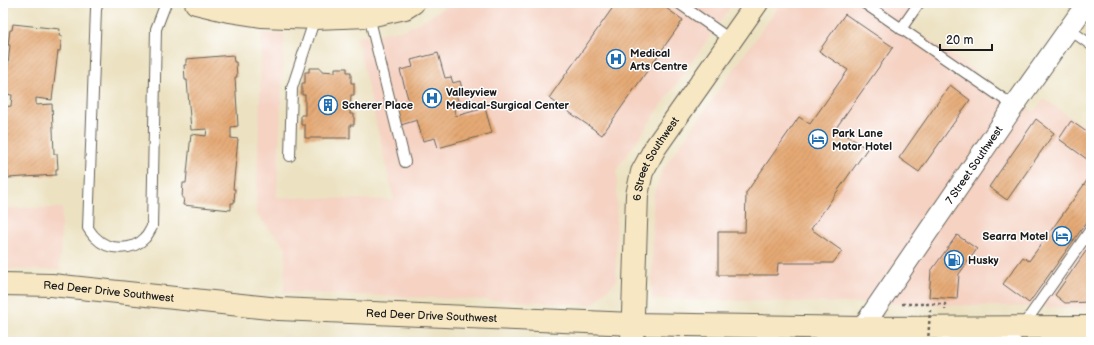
<svg xmlns="http://www.w3.org/2000/svg" width="1094" height="345" viewBox="0 0 1094 345" font-family="'Balsamiq Sans',sans-serif">
	<style>
		.built { fill: #f5d2c2 }
		.building { fill: url(#building-hatch) }
		.lines { fill: none; stroke-linecap: round; stroke-linejoin: round }
		.lane-casing { stroke: #656156; stroke-width: 12 }
		.street-casing { stroke: #656156; stroke-width: 22 }
		.secondary-casing { stroke: #656156; stroke-width: 24 }
		.path { stroke: #656156; stroke-width: 2.5; stroke-dasharray: 3 3; stroke-linecap: butt }
		.lane { stroke: #fff; stroke-width: 10 }
		.street { stroke: #fff; stroke-width: 20 }
		.secondary { stroke: #f7e8c3; stroke-width: 22 }
		.path-bridge { stroke: #656156; stroke-width: 2.5; stroke-dasharray: 3 3; stroke-linecap: butt }
		.labels { text-anchor: middle; dominant-baseline: central; stroke-width: 3; stroke-linejoin: round; paint-order: stroke }
		.poi-label { font-size: 11px; font-weight: bold; fill: #1c1c1c; stroke: #fff; text-anchor: start }
		.street-label { font-size: 11px; fill: #1c1c1c; stroke: #fff }
	</style>
	<defs>
		<pattern id="building-hatch" width="6" height="6" patternUnits="userSpaceOnUse"><rect width="6" height="6" fill="#e5a975"/><path d="M-1 1l2-2M0 6l6-6M5 7l2-2" fill="none" stroke="#c49165"/></pattern>
	</defs>
	<rect width="100%" height="100%" fill="#fff"/>
	<filter id="ink" filterUnits="userSpaceOnUse"><feTurbulence type="fractalNoise" baseFrequency=".025" numOctaves="2"/><feDisplacementMap in="SourceGraphic" scale="8" xChannelSelector="R" yChannelSelector="G"/><feConvolveMatrix kernelMatrix="1 2 1 2 8 2 1 2 1" color-interpolation-filters="sRGB"/></filter>
	<filter id="wash" filterUnits="userSpaceOnUse"><feTurbulence type="fractalNoise" baseFrequency=".012" numOctaves="4" result="noise"/><feDisplacementMap in="SourceGraphic" scale="16" xChannelSelector="R" yChannelSelector="G"/><feGaussianBlur stdDeviation="0.9" result="paint"/><feColorMatrix in="noise" values="0 0 0 0 0 0 0 0 0 0 0 0 0 0 0 0 0 1.4 0 .05"/><feComposite in="paint" operator="in"/></filter>
	<g filter="url(#wash)">
		<rect width="100%" height="100%" fill="#ece2c2"/>
		<!-- built -->
		<g class="built">
			<polygon points="449,3 733,3 617,169 616,281 593,304 284,292 286,247 256,214 262,33 284,34 277,197 394,200 356,36 378,34 406,29 432,16"/>
			<polygon points="781,3 926,3 910,27 1034,112 1044,99 1091,132 1091,308 652,299 653,197 662,171"/>
			<polygon points="3,208 62,208 59,270 3,269"/>
		</g>
		<g id="blocks">
			<!-- building -->
			<g class="building">
				<polygon points="616,3 659,3 683,20 602,135 549,98"/>
				<polygon points="845,14 893,47 836,128 867,149 811,229 842,251 833,263 778,263 777,275 718,275 718,232 745,232 746,193 799,117 810,124 848,70 819,51"/>
				<polygon points="13,24 60,29 59,36 62,36 60,51 58,51 52,100 36,98 36,105 52,104 54,154 57,154 58,169 56,169 56,175 8,178 8,171 5,171 5,156 7,156 4,107 11,106 12,95 5,94 10,45 8,45 10,30 12,30"/>
				<polygon points="438,53 445,78 451,77 453,83 460,81 463,92 456,94 458,101 452,103 456,116 485,108 492,133 438,148 435,138 423,141 417,120 401,125 395,105 409,102 400,70 413,67 411,60"/>
				<polygon points="233,55 234,62 236,62 237,77 235,77 238,126 231,127 231,138 238,139 233,189 235,189 234,203 231,203 231,210 183,205 184,198 182,198 183,183 186,183 191,134 206,136 207,129 191,130 187,80 185,80 184,65 186,65 186,59"/>
				<polygon points="309,68 321,68 321,71 335,72 335,68 347,68 347,72 351,72 351,83 354,83 354,95 351,95 350,114 354,114 354,125 350,125 350,138 305,138 305,125 301,125 301,115 305,115 305,95 302,95 302,83 305,83 305,72 309,72"/>
				<polygon points="950,85 970,100 919,172 899,158"/>
				<polygon points="1036,119 1054,133 1007,200 989,187"/>
				<polygon points="1071,121 1091,135 1091,162 1059,139"/>
				<polygon points="1091,175 1091,216 1029,303 1003,284 1023,257 1029,261"/>
				<polygon points="957,235 977,249 959,274 957,299 929,297 931,271"/>
				<polygon points="1091,244 1091,302 1065,303 1055,295"/>
			</g>
		</g>
	</g>
	<g filter="url(#ink)">
		<use href="#blocks" fill-opacity="0" stroke="#656156" stroke-width="1"/>
		<g class="lines">
			<defs>
				<g id="lane">
					<path d="M98,3L96,9L88,228C90,231 93,236 96,238C108,251 133,251 145,238C148,235 150,230 152,227L156,29L166,3"/>
					<polyline points="681,3 680,4 731,40"/>
					<polyline points="864,3 1014,106"/>
					<polyline points="369,16 405,162"/>
					<polyline points="901,29 919,3"/>
					<polyline points="1069,29 1091,45"/>
					<polyline points="290,156 292,88 315,18"/>
					<polyline points="1022,327 1091,229"/>
				</g>
				<g id="street">
					<path id="s1" d="M876,329L862,328L1014,106L1087,3"/>
					<polyline points="947,336 1011,342"/>
				</g>
				<g id="secondary">
					<polyline points="196,3 229,11 261,16 315,18 369,16 405,8 413,3"/>
					<path id="s2" d="M3,284L52,285L279,309L633,324L862,328L1091,327"/>
					<path id="s3" d="M632,342L637,195L642,172L655,148L757,3"/>
				</g>
			</defs>
			<!-- lane casing -->
			<use href="#lane" class="lane-casing"/>
			<!-- street casing -->
			<use href="#street" class="street-casing"/>
			<!-- secondary casing -->
			<use href="#secondary" class="secondary-casing"/>
			<!-- path -->
			<polyline class="path" points="902,304 945,304 945,310"/>
			<!-- lane -->
			<use href="#lane" class="lane"/>
			<!-- street -->
			<use href="#street" class="street"/>
			<!-- secondary -->
			<use href="#secondary" class="secondary"/>
			<!-- path-bridge -->
			<polyline class="path-bridge" points="928,342 930,310"/>
		</g>
	</g>
	<!-- icons -->
	<defs>
		<symbol id="hospital-ring" viewBox="-11 -11 22 22"><circle r="9.5" fill="#fff" stroke="#1f6fb2" stroke-width="1.5"/><path d="M-5-5h3v3.5h4V-5h3V5h-3V1.5h-4V5h-3Z" fill="#1f6fb2"/></symbol>
		<symbol id="building-ring" viewBox="-11 -11 22 22"><circle r="9.5" fill="#fff" stroke="#1f6fb2" stroke-width="1.5"/><path d="M-4-6H4V6H1V3H-1V6H-4ZM-2.5-4.3h1.7v1.8h-1.7ZM.8-4.3h1.7v1.8H.8ZM-2.5-1h1.7V.8h-1.7ZM.8-1h1.7V.8H.8Z" fill="#1f6fb2"/></symbol>
		<symbol id="hotel-ring" viewBox="-11 -11 22 22"><circle r="9.5" fill="#fff" stroke="#1f6fb2" stroke-width="1.5"/><path d="M-6-4.5h1.5V1H6V5H4.5V3h-9V5H-6ZM-4 0a1.8 1.8 0 1 1 3.6 0ZM.5 0V-2.5h3Q6-2.5 6 0Z" fill="#1f6fb2"/></symbol>
		<symbol id="fuel-ring" viewBox="-11 -11 22 22"><circle r="9.5" fill="#fff" stroke="#1f6fb2" stroke-width="1.5"/><path d="M-5.5-6h7V0h2V4h1.3V-2.5L3-4.5l.8-.8L6-3V5H2.5V1h-1V6h-7ZM-4.2-4.7v3.2H.2V-4.7Z" fill="#1f6fb2"/></symbol>
	</defs>
	<g fill-rule="evenodd">
		<use href="#hospital-ring" x="605" y="48" width="22" height="22"/>
		<use href="#hospital-ring" x="421" y="87" width="22" height="22"/>
		<use href="#building-ring" x="317" y="94" width="22" height="22"/>
		<use href="#hotel-ring" x="807" y="128" width="22" height="22"/>
		<use href="#hotel-ring" x="1051" y="225" width="22" height="22"/>
		<use href="#fuel-ring" x="943" y="249" width="22" height="22"/>
	</g>
	<g class="labels">
		<!-- poi labels -->
		<g class="poi-label">
			<text x="630" y="53">Medical<tspan x="630" dy="13">Arts Centre</tspan></text>
			<text x="446" y="92">Valleyview<tspan x="446" dy="13">Medical-Surgical Center</tspan></text>
			<text x="342" y="105">Scherer Place</text>
			<text x="832" y="133">Park Lane<tspan x="832" dy="13">Motor Hotel</tspan></text>
			<text x="1048" y="236" text-anchor="end">Searra Motel</text>
			<text x="968" y="260">Husky</text>
		</g>
		<!-- street labels -->
		<g class="street-label">
			<text stroke="none"><textPath href="#s3" startOffset="188">6 Street Southwest</textPath></text>
			<text stroke="none"><textPath href="#s1" startOffset="212">7 Street Southwest</textPath></text>
			<text stroke="none"><textPath href="#s2" startOffset="106">Red Deer Drive Southwest</textPath></text>
			<text stroke="none"><textPath href="#s2" startOffset="430">Red Deer Drive Southwest</textPath></text>
		</g>
	</g>
	<!-- margin -->
	<rect width="1094" height="345" fill="none" stroke="#fff" stroke-width="16"/>
	<!-- scale -->
	<path d="M940 44v6h52v-6" fill="none" stroke="#1c1c1c" stroke-width="2"/>
	<text x="946" y="44" font-size="12" fill="#1c1c1c" stroke="#ffffff" stroke-width="3" paint-order="stroke">20 m</text>
</svg>
